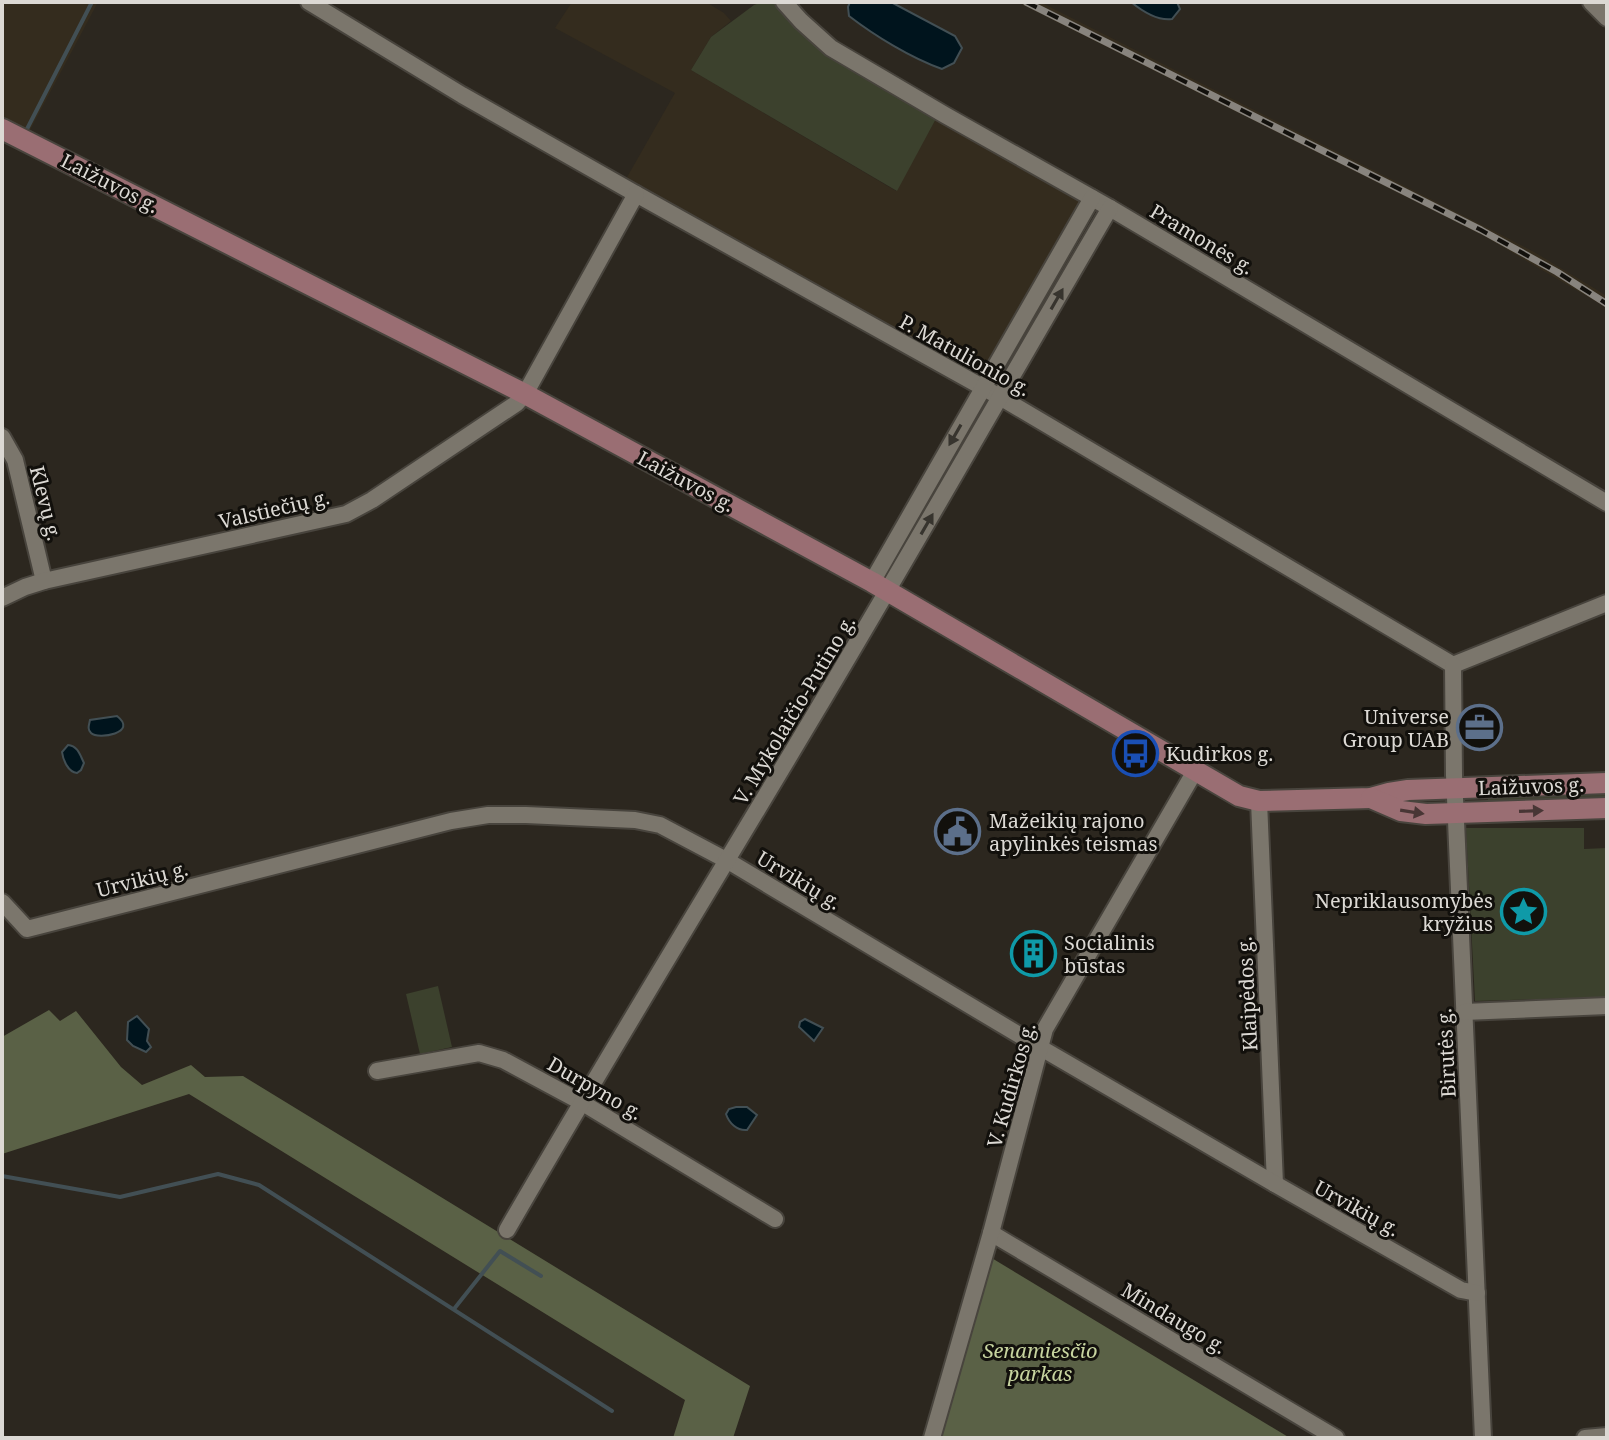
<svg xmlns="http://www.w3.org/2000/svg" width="1609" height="1440" viewBox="0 0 1609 1440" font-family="'Noto Serif',serif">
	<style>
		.built { fill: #342c1e }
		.green { fill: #3c412d }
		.forest { fill: #5a6146 }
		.water { fill: #00141d; stroke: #424f54; stroke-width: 2 }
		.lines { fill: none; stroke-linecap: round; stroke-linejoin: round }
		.stream { stroke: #424f54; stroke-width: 4 }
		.minor-casing { stroke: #48443d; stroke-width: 20 }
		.major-casing { stroke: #48443d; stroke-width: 24 }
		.minor { stroke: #7b766c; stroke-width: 16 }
		.major { stroke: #9a6e73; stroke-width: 20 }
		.rail-casing { stroke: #88847e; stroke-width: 7 }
		.rail { stroke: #12100c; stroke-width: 4; stroke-dasharray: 12; stroke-linecap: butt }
		.oneway { fill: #37342e }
		.oneway2 { fill: #483635 }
		.labels { text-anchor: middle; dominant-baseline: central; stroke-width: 6; stroke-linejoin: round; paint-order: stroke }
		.street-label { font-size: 20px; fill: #dcd9d4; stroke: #12100c }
		.poi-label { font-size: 20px; fill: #dcd9d4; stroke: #12100c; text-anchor: start }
		.park-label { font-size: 20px; font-style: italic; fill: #c7d49f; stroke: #12100c }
	</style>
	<rect width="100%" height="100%" fill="#2c271f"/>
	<!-- built -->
	<g class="built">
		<polygon points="2,2 98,2 28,134 2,121"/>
		<polygon points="572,2 706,2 724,13 731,21 711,37 691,70 896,191 938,115 1080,199 1082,204 982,377 978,378 626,179 675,93 555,28"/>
		<polygon points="1017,2 1040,2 1488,228 1534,252 1607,296 1607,308 1484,236"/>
	</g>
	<!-- green -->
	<g class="green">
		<polygon points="762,2 774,2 807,34 938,115 897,191 691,70 711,37 754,5"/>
		<polygon points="1607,789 1607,800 1488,805 1488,794"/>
		<polygon points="1466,828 1584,828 1584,849 1607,848 1607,997 1475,1001"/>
		<polygon points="438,986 452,1047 420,1054 406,994"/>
	</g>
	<!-- forest -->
	<g class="forest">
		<polygon points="49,1010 60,1021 76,1011 121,1067 142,1085 191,1065 205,1077 243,1076 750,1386 733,1438 673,1438 685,1400 189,1094 2,1154 2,1037"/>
		<polygon points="990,1257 1290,1438 939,1438"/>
	</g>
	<!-- water -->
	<g class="water">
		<path d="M850,2H891L955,36L962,48L954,63L942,69C911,58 875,36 849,16L848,7Z"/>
		<path d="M1131,2H1177L1180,9L1172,19C1158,21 1142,11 1131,2Z"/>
		<path d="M117,716C139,733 98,740 91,733C87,729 89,725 90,720Z"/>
		<path d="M68,745C78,746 80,755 84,763L81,770L77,773C68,772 63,760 62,752Z"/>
		<polygon points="137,1016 149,1029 147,1041 151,1047 146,1052 133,1046 127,1040 128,1022"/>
		<polygon points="805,1019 823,1028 814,1041 799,1027 800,1022"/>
		<path d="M736,1107H747L757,1115L747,1130C737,1131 729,1123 726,1114L729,1109Z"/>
	</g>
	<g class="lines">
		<!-- stream -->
		<g class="stream">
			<polyline points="27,129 92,2"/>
			<polyline points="2,1176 120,1197 218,1174 259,1185 612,1411"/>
			<polyline points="454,1309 500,1251 541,1276"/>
		</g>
		<defs>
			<g id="minor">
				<polyline points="309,2 462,95 636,194 1000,397 1453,665 1607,603"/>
				<polyline points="784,2 801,21 831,48 945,115 1110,208 1607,503"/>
				<polyline points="1591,2 1607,18"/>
				<polyline points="2,437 15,460 44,581"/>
				<polyline points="872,582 1092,198"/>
				<polyline points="2,598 25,587 44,581 346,514 372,500 517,403 525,394 636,194"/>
				<polyline points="1453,665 1454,775 1483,1438"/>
				<polyline points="1259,801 1275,1184"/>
				<polyline points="2,902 27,929 451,821 488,815 526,815 635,820 660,825 728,861 1041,1048 1275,1184 1461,1290 1477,1293"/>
				<polyline points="1464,1012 1607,1006"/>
				<polyline points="377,1071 479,1053 503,1060 581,1102 775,1219"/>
				<path d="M507,1230C608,1055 714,883 817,710C916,544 1012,375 1110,208"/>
				<polyline points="991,1233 1336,1438"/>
				<polyline points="932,1438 991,1233 1045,1029 1195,771"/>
				<polyline points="1585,1438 1607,1436"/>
			</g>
			<g id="major">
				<polyline points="2,129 525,394 872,582 1239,796 1259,801 1371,798 1389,793 1408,790 1607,783"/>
				<polyline points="1371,798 1401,811 1426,814 1607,808"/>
			</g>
		</defs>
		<!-- minor casing -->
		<use href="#minor" class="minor-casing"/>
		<!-- major casing -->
		<use href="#major" class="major-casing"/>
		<!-- minor -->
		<use href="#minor" class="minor"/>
		<!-- major -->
		<use href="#major" class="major"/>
		<defs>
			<polyline id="rail" points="1026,2 1481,230 1557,272 1607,304"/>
		</defs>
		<!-- rail casing -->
		<use href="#rail" class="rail-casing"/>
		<!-- rail -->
		<use href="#rail" class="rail"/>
	</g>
	<!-- one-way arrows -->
	<defs><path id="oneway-solid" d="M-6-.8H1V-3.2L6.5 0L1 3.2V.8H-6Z" transform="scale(2)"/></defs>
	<g class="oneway">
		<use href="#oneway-solid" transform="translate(1057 299) rotate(-60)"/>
		<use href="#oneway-solid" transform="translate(955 435) rotate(120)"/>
		<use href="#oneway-solid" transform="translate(927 524) rotate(-60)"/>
	</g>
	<g class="oneway2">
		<use href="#oneway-solid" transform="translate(1531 811) rotate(-2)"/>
		<use href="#oneway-solid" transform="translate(1412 812) rotate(9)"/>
	</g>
	<!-- icons -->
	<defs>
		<symbol id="office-ring" viewBox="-11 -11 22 22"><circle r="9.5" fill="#12100c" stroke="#5c6f8a" stroke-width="1.5"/><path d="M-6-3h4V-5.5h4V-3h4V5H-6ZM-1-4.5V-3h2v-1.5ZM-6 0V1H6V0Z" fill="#5c6f8a"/></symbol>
		<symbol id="bus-ring" viewBox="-11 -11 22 22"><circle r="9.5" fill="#12100c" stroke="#1a4fb4" stroke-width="1.5"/><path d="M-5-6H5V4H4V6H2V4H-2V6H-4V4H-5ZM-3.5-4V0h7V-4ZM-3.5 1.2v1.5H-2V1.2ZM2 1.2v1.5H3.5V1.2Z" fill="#1a4fb4"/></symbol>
		<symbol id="civic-ring" viewBox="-11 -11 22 22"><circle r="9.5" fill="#12100c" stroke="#5c6f8a" stroke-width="1.5"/><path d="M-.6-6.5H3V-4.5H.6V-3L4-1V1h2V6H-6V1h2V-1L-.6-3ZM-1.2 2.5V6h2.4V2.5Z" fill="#5c6f8a"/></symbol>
		<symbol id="sight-ring" viewBox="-11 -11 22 22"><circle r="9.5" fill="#12100c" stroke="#0f9aa8" stroke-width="1.5"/><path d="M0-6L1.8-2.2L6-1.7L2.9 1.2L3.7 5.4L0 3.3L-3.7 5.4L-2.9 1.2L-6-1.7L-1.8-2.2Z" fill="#0f9aa8"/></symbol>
		<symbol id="building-ring" viewBox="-11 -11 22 22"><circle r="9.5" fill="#12100c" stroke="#0f9aa8" stroke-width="1.5"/><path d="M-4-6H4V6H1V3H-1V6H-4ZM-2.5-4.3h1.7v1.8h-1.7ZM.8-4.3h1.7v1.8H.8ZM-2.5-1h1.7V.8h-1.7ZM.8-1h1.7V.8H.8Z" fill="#0f9aa8"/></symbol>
	</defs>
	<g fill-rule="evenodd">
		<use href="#office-ring" x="1454" y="702" width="51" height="51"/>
		<use href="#bus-ring" x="1110" y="728" width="51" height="51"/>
		<use href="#civic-ring" x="932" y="806" width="51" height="51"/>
		<use href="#sight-ring" x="1498" y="886" width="51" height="51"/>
		<use href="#building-ring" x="1008" y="928" width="51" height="51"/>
	</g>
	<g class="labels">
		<!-- street labels -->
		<g class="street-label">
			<text transform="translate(110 183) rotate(27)">Laižuvos g.</text>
			<text transform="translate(1202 239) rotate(31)">Pramonės g.</text>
			<text transform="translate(965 355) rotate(29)">P. Matulionio g.</text>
			<text transform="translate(686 481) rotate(28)">Laižuvos g.</text>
			<text transform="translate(46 503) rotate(76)">Klevų g.</text>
			<text transform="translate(274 509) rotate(-13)">Valstiečių g.</text>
			<text transform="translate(794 710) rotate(-59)">V. Mykolaičio-Putino g.</text>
			<text transform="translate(1531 786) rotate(-2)">Laižuvos g.</text>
			<text transform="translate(142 879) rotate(-14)">Urvikių g.</text>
			<text transform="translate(799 880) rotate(31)">Urvikių g.</text>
			<text transform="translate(1247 994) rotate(-93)">Klaipėdos g.</text>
			<text transform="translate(1446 1053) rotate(-93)">Birutės g.</text>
			<text transform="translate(1011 1085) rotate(-74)">V. Kudirkos g.</text>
			<text transform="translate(595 1088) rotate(30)">Durpyno g.</text>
			<text transform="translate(1357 1208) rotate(29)">Urvikių g.</text>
			<text transform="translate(1174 1318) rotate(31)">Mindaugo g.</text>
		</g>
		<!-- poi labels -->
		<g class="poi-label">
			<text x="1449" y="716" text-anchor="end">Universe<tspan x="1449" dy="23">Group UAB</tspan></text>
			<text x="1166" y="753">Kudirkos g.</text>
			<text x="989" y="820">Mažeikių rajono<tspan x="989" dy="23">apylinkės teismas</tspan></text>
			<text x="1493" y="900" text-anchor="end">Nepriklausomybės<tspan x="1493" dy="23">kryžius</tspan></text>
			<text x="1064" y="942">Socialinis<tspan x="1064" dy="23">būstas</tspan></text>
		</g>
		<!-- park labels -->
		<g class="park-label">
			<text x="1040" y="1350">Senamiesčio<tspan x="1040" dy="23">parkas</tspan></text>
		</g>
	</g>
	<!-- border -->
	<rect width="1609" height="1440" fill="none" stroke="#dcd9d4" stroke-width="8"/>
</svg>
